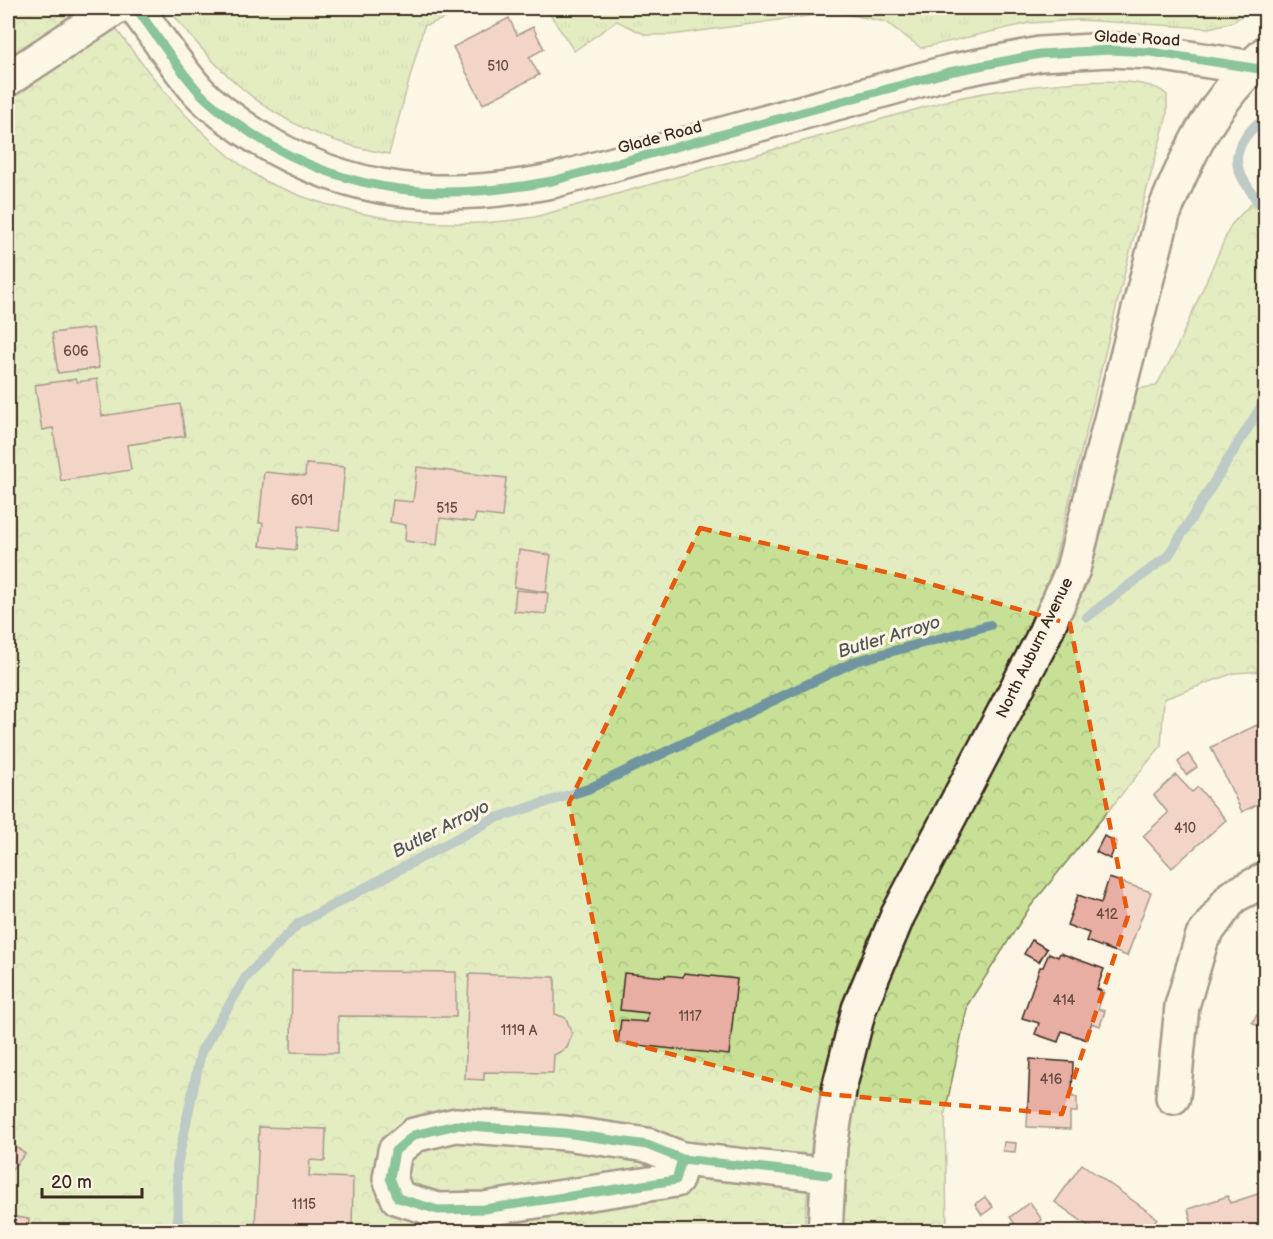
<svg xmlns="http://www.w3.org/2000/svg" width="1273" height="1239" viewBox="0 0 1273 1239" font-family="'Balsamiq Sans',sans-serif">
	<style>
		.grass { fill: url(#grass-tufts); stroke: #81855a; stroke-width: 1.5 }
		.forest { fill: url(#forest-crowns); stroke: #81855a; stroke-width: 1.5 }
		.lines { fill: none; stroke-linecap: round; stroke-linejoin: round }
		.stream { stroke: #7195a0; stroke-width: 10 }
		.building { fill: #e8aea3; stroke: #3b2a1e; stroke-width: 1.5 }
		.street-casing { stroke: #3b2a1e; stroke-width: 38 }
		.secondary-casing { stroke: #3b2a1e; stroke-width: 38 }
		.street { stroke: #fcf5e5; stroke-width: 33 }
		.secondary { stroke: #fcf5e5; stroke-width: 33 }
		.cycleway-casing { stroke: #fcf5e5; stroke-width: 13 }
		.cycleway { stroke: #00873e; stroke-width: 9 }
		.marked { fill: none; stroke: #e8590c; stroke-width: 4.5; stroke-dasharray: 12 8; stroke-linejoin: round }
		.labels { text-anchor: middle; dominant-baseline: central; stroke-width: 6; stroke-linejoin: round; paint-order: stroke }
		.number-label { font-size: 14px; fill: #664b3f }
		.street-label { font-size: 16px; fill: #3b2a1e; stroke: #fcf5e5 }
		.water-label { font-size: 18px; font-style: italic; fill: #525754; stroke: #fcf5e5 }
	</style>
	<defs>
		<pattern id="grass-tufts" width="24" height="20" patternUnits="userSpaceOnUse" patternTransform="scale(1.5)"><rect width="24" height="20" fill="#c7e096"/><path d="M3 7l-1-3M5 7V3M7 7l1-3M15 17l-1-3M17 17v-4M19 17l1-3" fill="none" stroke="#acc081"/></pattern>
		<pattern id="forest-crowns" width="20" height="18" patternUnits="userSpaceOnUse" patternTransform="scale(1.5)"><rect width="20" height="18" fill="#c7e096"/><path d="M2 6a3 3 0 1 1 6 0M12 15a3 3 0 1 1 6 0" fill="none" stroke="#acc081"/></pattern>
	</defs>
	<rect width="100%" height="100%" fill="#fcf5e5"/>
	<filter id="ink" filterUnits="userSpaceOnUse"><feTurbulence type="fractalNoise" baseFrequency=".0167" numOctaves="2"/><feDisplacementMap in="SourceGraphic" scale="12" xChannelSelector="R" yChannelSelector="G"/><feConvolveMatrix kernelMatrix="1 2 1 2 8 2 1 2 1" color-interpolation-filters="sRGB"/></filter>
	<g filter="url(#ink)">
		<!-- grass -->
		<g class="grass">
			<path d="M168,8H473L424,26L389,154C285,136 231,89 168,8Z"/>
			<polygon points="546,8 1253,8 1233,22 1209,28 1080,20 1029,23 921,48 886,22 837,12 671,35 646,35 617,21 574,51"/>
		</g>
		<!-- forest -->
		<g class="forest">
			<path d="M8,8H101C146,71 196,138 263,180C273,186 285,189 296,194C371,223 457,230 535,217L953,99C991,91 1140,66 1167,95V115L1127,263L1049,584L1034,622L868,945L842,1002L812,1141L804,1231H8Z"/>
			<path d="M1265,189V671L1234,673L1164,699L1161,746L1030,907L968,1004L945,1113L947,1231L841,1232C843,1156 851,1076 877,1004C893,957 918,913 940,868C986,778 1035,689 1079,598L1093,560L1136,389L1156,386L1174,354L1231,225Z"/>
		</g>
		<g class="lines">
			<!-- stream -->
			<g class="stream">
				<path d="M1256,125C1217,163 1247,179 1266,216"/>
				<polyline points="1087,617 1168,556 1266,399"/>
				<polyline points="178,1232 177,1166 201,1052 246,977 298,924 493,819 588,789 856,661 990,625"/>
			</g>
		</g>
		<!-- building -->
		<g class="building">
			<polygon points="509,18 517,35 533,27 544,49 529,57 539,75 483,104 453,47"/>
			<polygon points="93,328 99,368 58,373 52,333"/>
			<polygon points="76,379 77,382 97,379 102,416 180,404 185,436 127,445 131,470 61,481 53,428 42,430 35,385"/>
			<polygon points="306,464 345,467 339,530 298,526 296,550 260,546 263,523 259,523 264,472 305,476"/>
			<polygon points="417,467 506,478 502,517 476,514 474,522 440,518 437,545 405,541 406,525 390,522 393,500 413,502"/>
			<polygon points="519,550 551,555 546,592 514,587"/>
			<polygon points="516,590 548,593 546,614 514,611"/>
			<polygon points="1257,725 1266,744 1266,795 1262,797 1264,801 1242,812 1211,747"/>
			<polygon points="1188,754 1197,767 1186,775 1178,762"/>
			<polygon points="1176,775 1192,792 1198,787 1226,820 1172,868 1143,836 1168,813 1154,795"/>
			<polygon points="1104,836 1117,842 1110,859 1096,852"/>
			<polygon points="1109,878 1151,892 1127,956 1086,941 1089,933 1067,925 1078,895 1101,903"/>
			<polygon points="1032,940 1047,949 1039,962 1024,954"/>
			<polygon points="1049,953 1058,957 1060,953 1104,969 1097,989 1104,992 1098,1009 1105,1011 1100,1026 1092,1023 1087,1040 1062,1031 1058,1042 1035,1034 1039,1023 1022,1018 1040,967 1043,967"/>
			<polygon points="292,970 456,972 456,1017 338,1016 338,1053 291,1052"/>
			<polygon points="624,973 665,977 665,975 683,977 684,973 737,979 729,1055 618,1043 621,1020 647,1022 648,1013 620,1010"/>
			<polygon points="469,974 555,977 555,1014 566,1018 572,1034 567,1048 554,1055 553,1073 484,1072 484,1080 465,1079"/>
			<polygon points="1266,1003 1266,1032 1252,1022"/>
			<polygon points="1030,1059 1073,1062 1072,1097 1077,1097 1077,1112 1070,1112 1070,1129 1027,1127"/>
			<polygon points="259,1127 326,1129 325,1161 310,1160 309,1176 353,1178 352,1232 255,1230"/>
			<polygon points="1004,1142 1016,1143 1015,1152 1003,1151"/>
			<polygon points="13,1144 25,1154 8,1174 8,1150"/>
			<polygon points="1082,1164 1157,1218 1148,1232 1097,1232 1055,1202"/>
			<polygon points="1264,1192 1266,1232 1194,1232 1188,1209 1228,1196 1230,1203"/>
			<polygon points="985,1197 993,1207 982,1215 975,1204"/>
			<polygon points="1030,1202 1042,1220 1026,1232 1020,1232 1010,1217"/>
			<polygon points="8,1216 29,1219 28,1232 8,1232"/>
		</g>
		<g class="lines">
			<defs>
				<g id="street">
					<polyline points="8,79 115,8"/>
					<polyline points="1173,1097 1182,1006 1202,938 1232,897 1266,879"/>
					<polyline points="682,1159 676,1180 484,1209 438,1210 398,1198 390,1178 395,1151 414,1135 456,1125 565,1133 647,1145 682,1159 828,1175"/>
				</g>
				<g id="secondary">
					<path d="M136,8C157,36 176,66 199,92C215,109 238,124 257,137C351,196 445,202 552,181L949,72L1040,54L1110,50L1151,52L1266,70"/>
					<path d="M825,1232L830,1146L840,1085L859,1009L898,915L1041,642L1073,569L1163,215C1189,150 1213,101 1266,53"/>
				</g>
			</defs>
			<!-- street casing -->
			<use href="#street" class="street-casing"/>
			<!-- secondary casing -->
			<use href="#secondary" class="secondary-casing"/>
			<!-- street -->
			<use href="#street" class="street"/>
			<!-- secondary -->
			<use href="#secondary" class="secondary"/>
			<defs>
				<g id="cycleway">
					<path d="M136,8C157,36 176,66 199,92C215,109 238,124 257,137C351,196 445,202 552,181L949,72L1040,54L1110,50L1151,52L1266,70"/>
					<polyline points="682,1159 676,1180 484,1209 438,1210 398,1198 390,1178 395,1151 414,1135 456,1125 565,1133 647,1145 682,1159 828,1175"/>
				</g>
			</defs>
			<!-- cycleway casing -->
			<use href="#cycleway" class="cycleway-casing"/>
			<!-- cycleway -->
			<use href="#cycleway" class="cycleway"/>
		</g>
	</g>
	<!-- marked area -->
	<path d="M0 0H1273V1239H0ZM700,528L906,577L1070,624L1128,916L1062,1114L824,1094L617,1040L569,803Z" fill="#fcf5e5" fill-opacity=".55" fill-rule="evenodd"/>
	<path class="marked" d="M700,528L906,577L1070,624L1128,916L1062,1114L824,1094L617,1040L569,803Z"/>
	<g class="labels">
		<!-- number labels -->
		<g class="number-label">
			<text x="498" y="66">510</text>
			<text x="76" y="351">606</text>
			<text x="302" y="500">601</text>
			<text x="447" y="508">515</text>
			<text x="1185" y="828">410</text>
			<text x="1107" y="914">412</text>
			<text x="1064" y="1000">414</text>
			<text x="690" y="1016">1117</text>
			<text x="519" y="1030">1119 A</text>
			<text x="1051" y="1079">416</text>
			<text x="304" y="1204">1115</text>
		</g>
		<!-- street labels -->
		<g class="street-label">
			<text transform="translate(1137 39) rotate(3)">Glade Road</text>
			<text transform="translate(660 138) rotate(-15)">Glade Road</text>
			<text transform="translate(1035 648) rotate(-64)">North Auburn Avenue</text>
		</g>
		<!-- water labels -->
		<g class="water-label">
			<text transform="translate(889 637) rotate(-17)">Butler Arroyo</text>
			<text transform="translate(441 829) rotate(-27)">Butler Arroyo</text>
		</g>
	</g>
	<!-- margin -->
	<rect width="1273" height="1239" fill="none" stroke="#fcf5e5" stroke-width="30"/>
	<rect x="15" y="15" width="1243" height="1209" fill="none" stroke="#3b2a1e" stroke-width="2" filter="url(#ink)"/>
	<!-- scale -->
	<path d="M42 1188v9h100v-9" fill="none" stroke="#3b2a1e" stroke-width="3"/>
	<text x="51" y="1188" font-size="18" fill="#3b2a1e" stroke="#fcf5e5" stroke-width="4.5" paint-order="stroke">20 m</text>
</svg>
